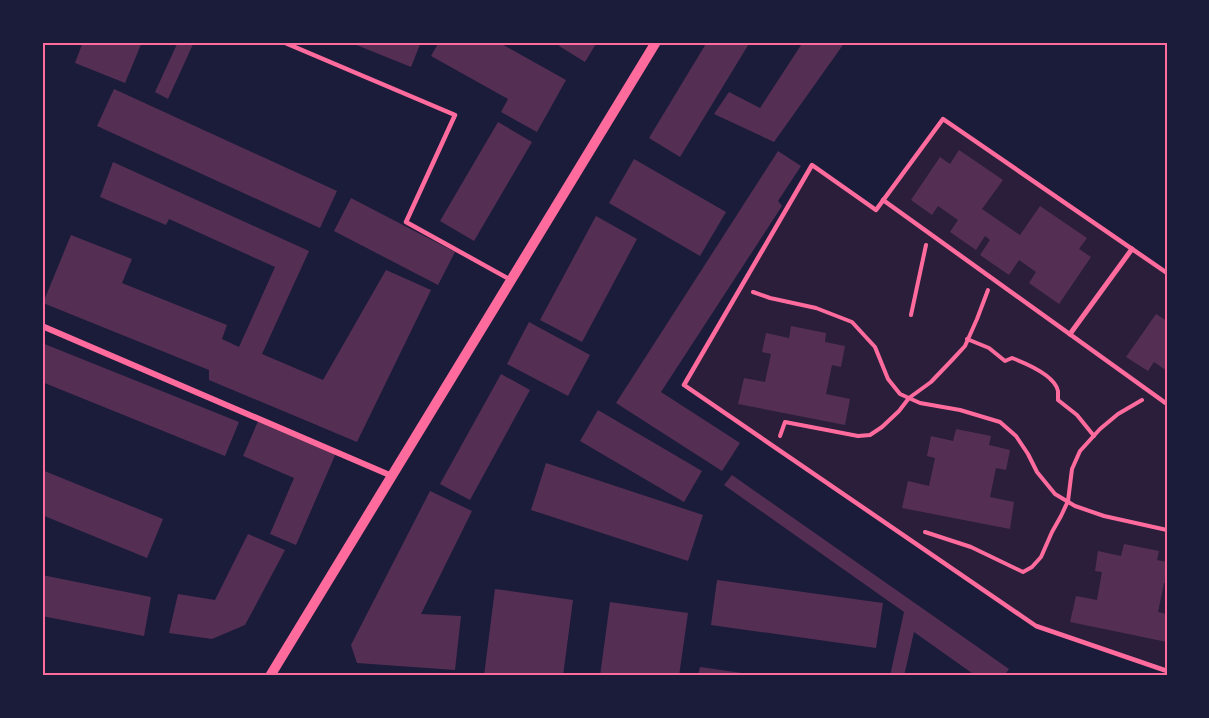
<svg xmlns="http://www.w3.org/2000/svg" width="1209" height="718" viewBox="0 0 1209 718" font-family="'Fira Sans Condensed',sans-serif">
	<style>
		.green { fill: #2a1e3b }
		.building { fill: #542f53 }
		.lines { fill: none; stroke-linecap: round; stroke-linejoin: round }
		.path { stroke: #ff6b9d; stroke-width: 4 }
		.service { stroke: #ff6b9d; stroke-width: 4.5 }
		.pedestrian { stroke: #ff6b9d; stroke-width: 5 }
		.minor { stroke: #ff6b9d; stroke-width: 6 }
		.tertiary { stroke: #ff6b9d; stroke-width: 10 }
		.neatline { fill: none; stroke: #ff6b9d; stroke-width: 2 }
	</style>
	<rect width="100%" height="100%" fill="#1b1b3a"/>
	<!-- green -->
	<polygon class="green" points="943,119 1167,273 1167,671 1041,628 684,385 812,165 876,210"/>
	<!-- building -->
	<g class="building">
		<polygon points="83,42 142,42 125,83 75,63"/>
		<polygon points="178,42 194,42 168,99 155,92"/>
		<polygon points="349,42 421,42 411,67"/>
		<polygon points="439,42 498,42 566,80 537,132 501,112 508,99 431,56"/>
		<polygon points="561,42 597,42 585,62 559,46"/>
		<polygon points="707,42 750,42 680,157 649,138"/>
		<polygon points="803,42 845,42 774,142 714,114 729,92 760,108"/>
		<polygon points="114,89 337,191 320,228 97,126"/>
		<polygon points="498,122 532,142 474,241 440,221"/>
		<polygon points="959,150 1003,180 982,209 1020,235 1040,206 1087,238 1079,249 1091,257 1059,304 1029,283 1036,272 1019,260 1009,275 980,255 990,240 985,236 976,250 950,232 958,220 938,206 932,215 911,200 940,157 950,164"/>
		<polygon points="778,151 801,166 778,201 782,206 661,392 740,443 722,471 616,403"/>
		<polygon points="634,159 726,212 700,256 609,203"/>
		<polygon points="113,162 309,251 262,354 323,380 386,270 431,290 357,442 209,380 209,370 43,303 71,235 132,259 122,283 227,325 222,339 239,347 275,267 169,219 166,225 100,197"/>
		<polygon points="351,198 455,252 438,285 334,231"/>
		<polygon points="596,216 637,239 582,342 540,320"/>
		<polygon points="1156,314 1167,321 1167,371 1154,362 1148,371 1126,357"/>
		<polygon points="529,322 590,355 568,396 507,364"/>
		<polygon points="791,326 826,333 825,342 845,346 841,367 832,365 826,394 850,399 845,425 738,404 744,378 765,382 771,354 762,352 766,333 789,338"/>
		<polygon points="42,343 239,422 225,456 42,382"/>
		<polygon points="501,374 530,390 470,500 440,484"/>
		<polygon points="598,410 702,471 684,502 580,441"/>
		<polygon points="259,419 336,453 296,545 270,534 294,478 243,456"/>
		<polygon points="956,429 991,436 989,445 1010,450 1006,470 996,468 990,497 1014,502 1010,529 902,508 908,481 929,486 935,458 927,456 931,436 953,441"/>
		<polygon points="546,463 703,515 688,561 531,510"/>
		<polygon points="42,470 163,519 147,558 42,515"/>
		<polygon points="732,475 1009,669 1004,676 976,676 914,632 904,676 890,676 904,612 724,485"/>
		<polygon points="430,491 472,511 421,614 461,616 455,670 357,663 351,645"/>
		<polygon points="248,534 285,550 245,625 212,639 169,633 178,594 215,600"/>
		<polygon points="1124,544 1159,551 1157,560 1167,562 1167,583 1164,583 1158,612 1167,614 1167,642 1070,622 1076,596 1097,600 1102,572 1095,571 1098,551 1121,556"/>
		<polygon points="42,575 151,597 144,636 42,616"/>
		<polygon points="717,580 883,603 876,648 711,625"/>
		<polygon points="495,589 573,600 563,676 484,676"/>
		<polygon points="610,602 688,613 679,676 600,676"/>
		<polygon points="700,667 756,675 755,676 698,676"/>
	</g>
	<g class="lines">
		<!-- path -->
		<g class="path">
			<polyline points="753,292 770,298 816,308 852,322 875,347 888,379 900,394 920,403 960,410 1000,422 1016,436 1028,454 1037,472 1055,494 1075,506 1104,516 1167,530"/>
			<polyline points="911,315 926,245"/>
			<path d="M967,339L989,348L1005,361L1012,358C1025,363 1055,375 1058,391C1058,394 1058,397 1058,400L1077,415L1094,436"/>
			<polyline points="780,436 785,422 858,436 870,435 882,427 899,411 909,398 931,382 953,359 965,346 977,319 988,290"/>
			<polyline points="925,532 971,547 1023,572 1032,567 1041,557 1052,532 1061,516 1068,501 1072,469 1080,451 1100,429 1118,414 1142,400"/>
		</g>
		<!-- service -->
		<g class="service">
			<polyline points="283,42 455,115 406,222 511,280"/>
			<polyline points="883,200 1167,404"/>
			<polyline points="1167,273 943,119 876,210 812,165 684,385 1036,626 1167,671"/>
		</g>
		<!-- pedestrian -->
		<polyline class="pedestrian" points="1070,334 1132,249"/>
		<!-- minor -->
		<polyline class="minor" points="42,326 392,476"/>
		<!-- tertiary -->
		<polyline class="tertiary" points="270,676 656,42"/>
	</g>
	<!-- border -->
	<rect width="1209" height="718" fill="none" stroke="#1b1b3a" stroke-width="87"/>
	<rect x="44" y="44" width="1122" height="630" class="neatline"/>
</svg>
